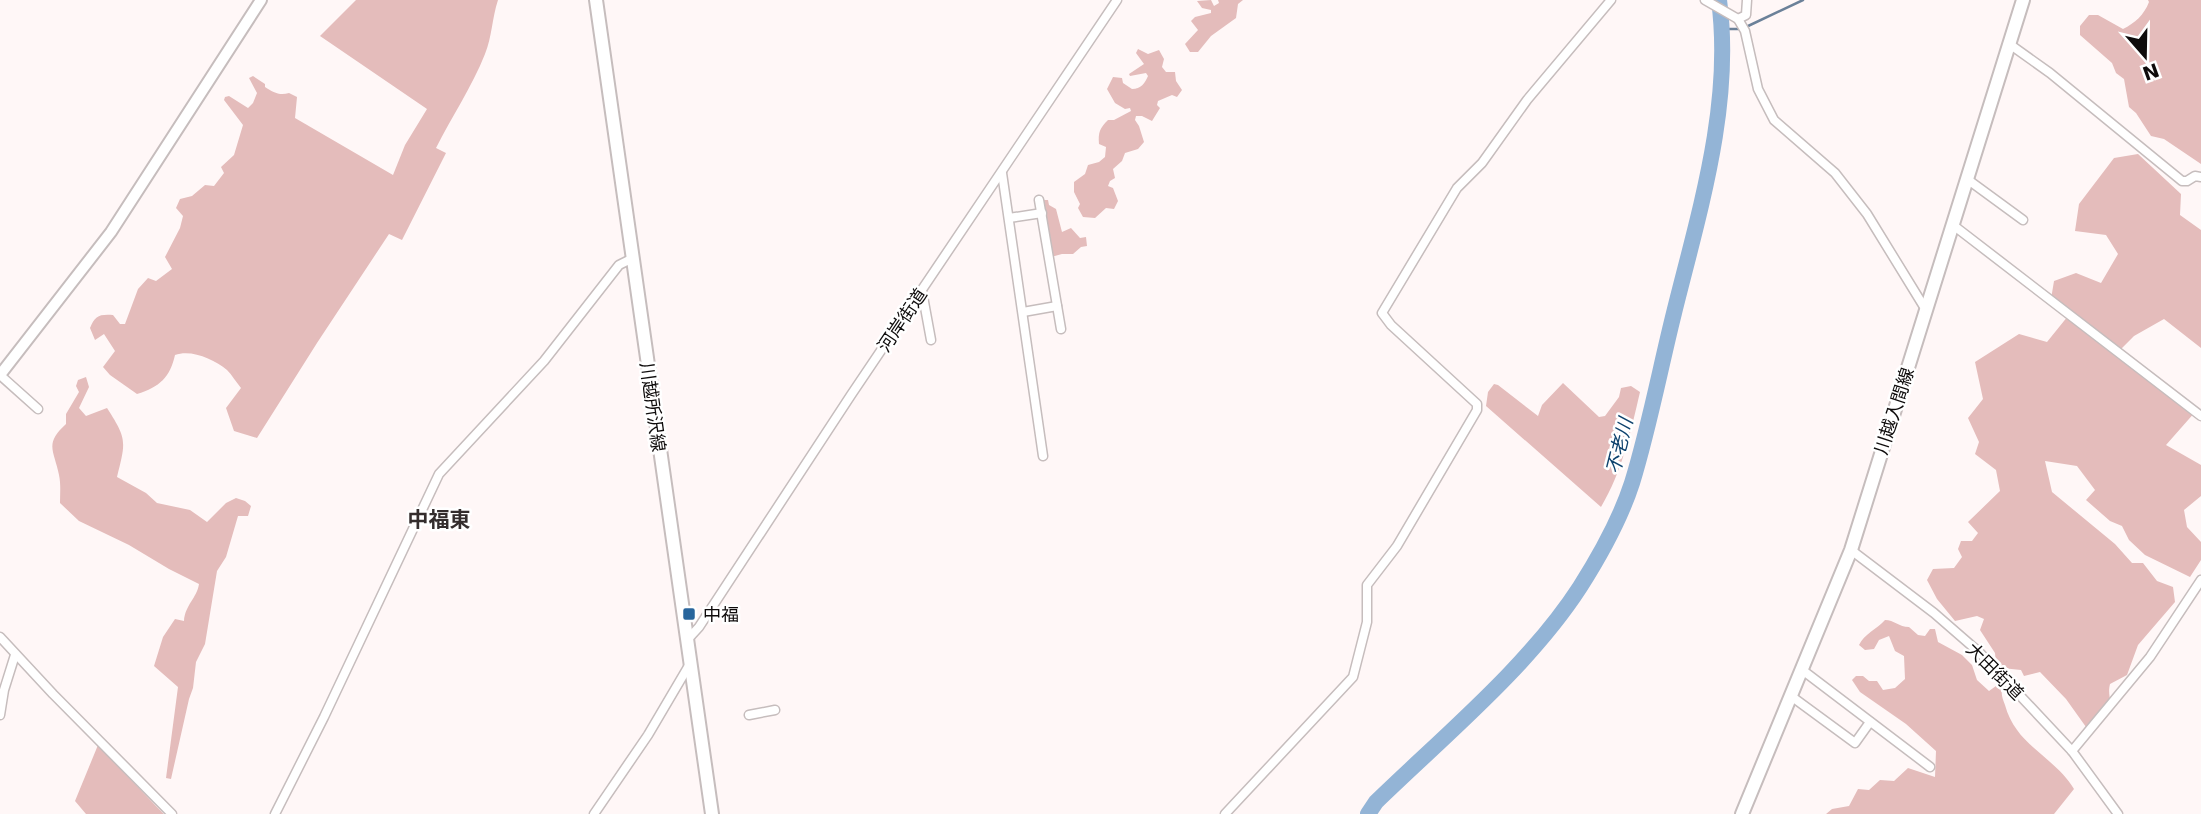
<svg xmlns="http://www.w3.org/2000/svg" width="2201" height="814" viewBox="0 0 2201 814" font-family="'DejaVu Sans','Noto Sans JP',sans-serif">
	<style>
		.green { fill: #e4bcbb }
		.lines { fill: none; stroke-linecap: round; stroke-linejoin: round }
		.stream { stroke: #6b8199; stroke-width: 2.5 }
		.river { stroke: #93b4d6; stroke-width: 16 }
		.street-casing { stroke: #c6bdbd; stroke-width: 11 }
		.secondary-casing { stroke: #c6bdbd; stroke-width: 14 }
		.primary-casing { stroke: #c6bdbd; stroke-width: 16 }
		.street { stroke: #fff; stroke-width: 8 }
		.secondary { stroke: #fff; stroke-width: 10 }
		.primary { stroke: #fff; stroke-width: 12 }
		.poi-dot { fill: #28659c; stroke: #fff; stroke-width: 2.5 }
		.labels { text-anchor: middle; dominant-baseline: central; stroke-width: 5; stroke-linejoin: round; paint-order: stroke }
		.street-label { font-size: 18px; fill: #0e0b0b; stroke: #fff }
		.poi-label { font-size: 18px; fill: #0e0b0b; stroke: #fff; text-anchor: start }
		.water-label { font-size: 19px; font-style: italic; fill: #0e426d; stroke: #fff }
		.quarter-label { font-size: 21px; font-weight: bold; fill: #342d2d; stroke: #fff }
	</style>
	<rect width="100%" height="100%" fill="#fff7f7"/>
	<!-- green -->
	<g class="green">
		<path d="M356,0H498C492,18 492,37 485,54C472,87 452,116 436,148L446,153L402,240L389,234L317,343L257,438L234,431L226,408L241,388C236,382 232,375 227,370C214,359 191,349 175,355C170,377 160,387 137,394L110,375L103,367L115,351L104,334L95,340L90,328C95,316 99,314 113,315L120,324H125L138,289L148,278L156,281L172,269L165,257L180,228L183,216L176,208L180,199L192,196L205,185L214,186L224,173L221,167L234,155L243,125L224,100L225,97L229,96L248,108L253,103L257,93L249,78L253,76L265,84V87C273,92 279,96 289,93L297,97L295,118L393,175L405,145L427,109L320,36Z"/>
		<polygon points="1211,0 1214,6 1219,3 1218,0 1243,0 1238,4 1236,18 1211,36 1198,52 1190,52 1185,44 1198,30 1191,21 1195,17 1211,13 1211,10 1202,8 1197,1"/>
		<path d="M2148,0H2201V164L2164,139L2151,136L2136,113L2129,107L2124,79L2116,73L2112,63L2080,35V26L2089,15H2098L2123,29C2135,23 2144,15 2149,2Z"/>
		<path d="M1138,49L1148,54L1159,50L1164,59L1162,67L1166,72H1175L1176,81L1182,90L1177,97L1172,95L1158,101L1157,105L1160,108L1152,121L1142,116H1136L1135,120L1139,126L1144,142L1138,149L1125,153L1122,161L1113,169L1115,178L1110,181L1108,186L1113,188L1118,201L1114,209L1106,208L1095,218L1083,217L1078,208L1080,204L1074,192V182L1085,174L1088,165L1099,162L1105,157L1106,147L1099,144C1098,132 1100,128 1108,120H1114L1131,111L1130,108L1125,109L1115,103L1107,89L1113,77L1122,78L1123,83L1132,89C1141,89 1145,83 1148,76L1146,73L1130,76L1129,74L1144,64L1136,53Z"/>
		<path d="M2138,154L2181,194L2180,215L2201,230V348L2164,319L2134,336L2119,351L2196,411L2166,445L2201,465V496L2184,510L2187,527L2201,542V560L2190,577L2145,555L2129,540L2122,526L2110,521L2086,500L2095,490L2077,466L2045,461L2052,492L2115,544L2132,563H2143L2157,581L2173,587L2175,602L2138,645L2127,675L2110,684C2108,692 2110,695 2110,703C2110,713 2101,722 2095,730L2086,727L2066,699L2040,672L2024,676L2021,670L2002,668L1996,663L1995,653L1980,630L1984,619L1977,616L1955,621L1937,599L1927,580L1933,569L1954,568L1962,557L1958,549L1961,541H1972L1978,533L1968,522L2000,491L1996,470L1975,454L1979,442L1968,418L1983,399L1975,362L2019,334L2047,342L2068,316L2051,299L2054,281L2076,273L2101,283L2118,254L2106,235L2075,231L2079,204L2114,158Z"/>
		<polygon points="1042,200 1048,200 1049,205 1056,209 1062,232 1071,228 1080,238 1086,237 1087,246 1081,247 1073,254 1062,254 1051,257 1051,247 1038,226"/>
		<path d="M86,377L89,387L79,408L86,416L107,408C127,439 126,441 117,477L146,493L157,503L190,510L207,522L226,503L236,498L245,501L251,506L248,516H238L226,557L217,571L205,644L196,662L193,688L189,699L171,779L166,778L178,687L154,666L163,637L175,619L184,621C185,605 197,598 199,584L169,569L129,545L79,521L60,503C60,494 61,484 59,475C54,450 44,444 66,424V414L79,392L76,386L78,380Z"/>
		<path d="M1563,383L1599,417L1605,416L1619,397L1621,388L1631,386L1640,392C1631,431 1622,472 1601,507L1486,406L1488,392L1494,384L1498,385L1538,416L1542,405Z"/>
		<path d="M1885,620C1894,620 1899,627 1909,627L1918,635L1925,636L1930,629H1935L1938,642L1962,655L1972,665L1977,680L1989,691L1996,686L2002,689C2001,696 2003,699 2005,705C2016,746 2054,756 2074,789L2054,814H1826L1832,809L1849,806L1858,789L1869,790L1880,780L1894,781L1908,768L1935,777L1936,751L1906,724L1860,692L1852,680L1856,676H1863L1869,681H1877L1883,690L1895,688L1905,679L1904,656L1895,651L1889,636L1879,640L1874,649L1865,650L1859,645C1864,634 1877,629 1885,620Z"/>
		<polygon points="98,745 155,805 164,814 86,814 75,801"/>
	</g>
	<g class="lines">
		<!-- stream -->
		<g class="stream">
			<polyline points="1746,27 1803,0"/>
			<polyline points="1721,29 1740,29"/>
		</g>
		<!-- river -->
		<path class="river" d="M1368,814L1376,802C1444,736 1529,666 1580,587C1601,554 1620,520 1632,483C1649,428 1660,369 1674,313C1699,212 1733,105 1719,0"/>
		<defs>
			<g id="street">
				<polyline points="1705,0 1738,19 1745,31 1758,89 1774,120 1835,173 1867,214 1926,310"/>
				<polyline points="1738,19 1746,15 1747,0"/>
				<polyline points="2008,43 2050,73 2182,181 2187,181 2195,176 2201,177"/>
				<polyline points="1002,173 1043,456"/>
				<polyline points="1967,179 2023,220"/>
				<polyline points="1039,200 1061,329"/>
				<polyline points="1009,218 1042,213"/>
				<polyline points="1953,225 2201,416"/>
				<polyline points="922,291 931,340"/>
				<polyline points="1023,312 1057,306"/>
				<polyline points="0,375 38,409"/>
				<polyline points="1851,550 1934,613 1980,653 2072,751 2118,814"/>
				<polyline points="0,637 53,694 172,814"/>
				<polyline points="688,639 699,627 851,395 1117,0"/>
				<polyline points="1801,669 1930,767"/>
				<polyline points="1791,696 1855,743 1870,722"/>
				<polyline points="0,715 4,690 15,655"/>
				<polyline points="749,715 775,710"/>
				<polyline points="2072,751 2150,657 2201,580"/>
				<polyline points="275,814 324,717 439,474 544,361 619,265 633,258"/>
				<polyline points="594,814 648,735 691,662"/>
				<polyline points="1225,814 1353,677 1367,622 1367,585 1397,546 1477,410 1477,404 1391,325 1382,313 1457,188 1482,163 1527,100 1611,0"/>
			</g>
			<polyline id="secondary" points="0,375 111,232 261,0"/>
			<g id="primary">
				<polyline points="596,0 712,814"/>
				<polyline points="1742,814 1851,550 2023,0"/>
			</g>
		</defs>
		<!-- street casing -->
		<use href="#street" class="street-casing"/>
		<!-- secondary casing -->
		<use href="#secondary" class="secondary-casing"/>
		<!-- primary casing -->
		<use href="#primary" class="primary-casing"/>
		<!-- street -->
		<use href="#street" class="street"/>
		<!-- secondary -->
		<use href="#secondary" class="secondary"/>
		<!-- primary -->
		<use href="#primary" class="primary"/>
	</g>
	<!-- markers -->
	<rect class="poi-dot" x="682" y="607" width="14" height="14" rx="3.5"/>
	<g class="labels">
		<!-- street labels -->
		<g class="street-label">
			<text transform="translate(902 320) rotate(-56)">河岸街道</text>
			<text transform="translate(653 407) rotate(82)">川越所沢線</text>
			<text transform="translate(1894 411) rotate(-72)">川越入間線</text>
			<text transform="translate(1995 671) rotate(45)">大田街道</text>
		</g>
		<!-- poi labels -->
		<g class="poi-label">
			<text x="703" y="614">中福</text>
		</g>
		<!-- water labels -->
		<g class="water-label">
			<text transform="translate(1619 446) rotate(-76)">不老川</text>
		</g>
		<!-- quarter labels -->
		<g class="quarter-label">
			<text x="439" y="520">中福東</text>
		</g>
	</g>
	<!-- north arrow -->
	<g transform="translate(2145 56) rotate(160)" stroke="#ffffff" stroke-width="5" paint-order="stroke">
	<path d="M0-5L12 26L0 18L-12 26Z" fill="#0e0b0b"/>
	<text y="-10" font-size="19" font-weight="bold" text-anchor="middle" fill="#0e0b0b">N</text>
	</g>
</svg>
